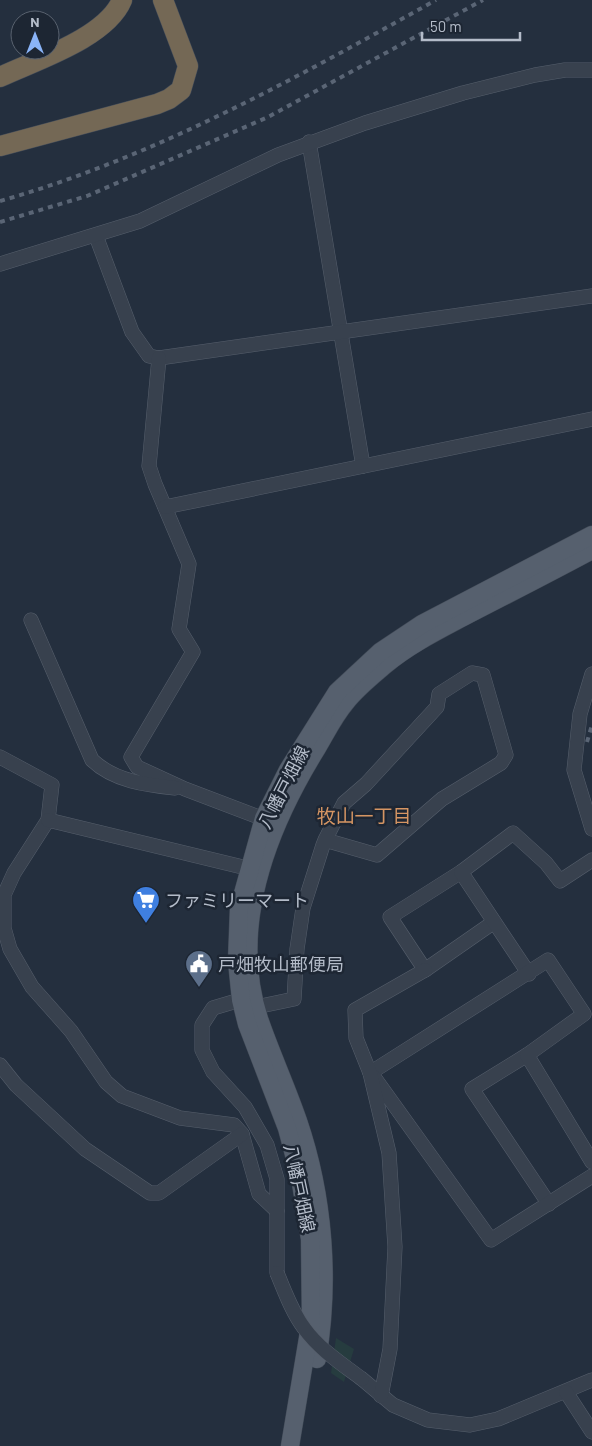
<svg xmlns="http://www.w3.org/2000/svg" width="592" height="1446" viewBox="0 0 592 1446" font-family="Barlow,'Noto Sans JP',sans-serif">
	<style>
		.green { fill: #263c3f }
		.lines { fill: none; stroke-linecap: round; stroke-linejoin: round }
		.minor-casing { stroke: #565f6c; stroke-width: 15 }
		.major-casing { stroke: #414a57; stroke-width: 19 }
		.highway-casing { stroke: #434c59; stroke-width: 21 }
		.minor { stroke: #38414e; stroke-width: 14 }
		.major { stroke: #56606e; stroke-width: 18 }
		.highway { stroke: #746855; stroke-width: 20 }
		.rail { stroke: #5a6575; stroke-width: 4; stroke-dasharray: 5 5; stroke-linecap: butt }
		.minor-bridge-casing { stroke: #565f6c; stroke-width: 15; stroke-linecap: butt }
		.minor-bridge { stroke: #38414e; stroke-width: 14 }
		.labels { text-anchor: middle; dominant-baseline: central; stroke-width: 5; stroke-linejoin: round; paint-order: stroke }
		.street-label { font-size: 18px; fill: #b4bcc9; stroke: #1d2633 }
		.poi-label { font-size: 18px; fill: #b4bcc9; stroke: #1d2633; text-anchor: start }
		.neighbourhood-label { font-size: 19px; fill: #d59563; stroke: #1d2633 }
	</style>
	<rect width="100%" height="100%" fill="#242f3e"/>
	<!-- green -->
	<polygon class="green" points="336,1338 354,1349 344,1382 331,1373"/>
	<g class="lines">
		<defs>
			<g id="minor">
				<polyline points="309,142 363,466"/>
				<polyline points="96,236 132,332 149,356 159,358 592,296"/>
				<polyline points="0,264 140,221 278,155 365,123 463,93 535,75 565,70 592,70"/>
				<polyline points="159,358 149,466 155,484 189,564 179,629 193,652 131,757 137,767 185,789 272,822"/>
				<polyline points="165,507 592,419"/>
				<path d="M31,620L92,760C114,781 146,785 175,788"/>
				<polyline points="592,674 580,714 574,770 592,829"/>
				<polyline points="0,757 52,785 48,820 14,873 4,895 4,928 10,949 32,987 71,1031 106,1082 122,1096 180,1118 234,1125 242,1134 259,1194 277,1211"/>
				<polyline points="48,820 259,871"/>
				<polyline points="461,872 390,917 425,970 494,922"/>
				<polyline points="529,974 461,872 513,833 546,863 560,881 592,860"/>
				<polyline points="250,997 213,1008 202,1025 202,1050 213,1072 245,1107 267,1145 277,1179 277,1273"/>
				<polyline points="256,1007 294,999 297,949 303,908 323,845 325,840 344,803 366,784 437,707 439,694 472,673 483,675 506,755 501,763 442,799 377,855 325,840"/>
				<polyline points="527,1055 472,1089 549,1204"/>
				<polyline points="0,1065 16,1085 85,1149 150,1193 159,1193 242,1134"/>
				<polyline points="370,1073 548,960 584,1014 527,1055 592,1162"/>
				<polyline points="374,1077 491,1240 592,1176"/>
				<polyline points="362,1379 393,1405 428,1420 470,1425 498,1419 592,1380"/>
				<polyline points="566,1392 592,1432"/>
				<polyline points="381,1396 390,1349 395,1247 389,1153 370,1073 356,1038 355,1010 425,970"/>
			</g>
			<g id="major">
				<path d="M317,1359C330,1281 324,1197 298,1121C286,1086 271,1054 259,1019C229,926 268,827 317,748C326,733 334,716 346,702C356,689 372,676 385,665C410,644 441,629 469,614C510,593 551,572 592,550"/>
				<polyline points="290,1446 311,1320 310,1239 300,1177 287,1128 247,1024 241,1000 237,961 239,908 264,818 288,770 337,692 380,652 422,624 592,535"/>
			</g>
			<g id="highway">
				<path d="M0,77C36,60 106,38 122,0"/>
				<polyline points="0,146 157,104 169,99 181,90 188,66 163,0"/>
			</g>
		</defs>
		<!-- minor casing -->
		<use href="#minor" class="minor-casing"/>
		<!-- major casing -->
		<use href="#major" class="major-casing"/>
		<!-- highway casing -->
		<use href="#highway" class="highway-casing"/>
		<!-- minor -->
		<use href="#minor" class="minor"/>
		<!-- major -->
		<use href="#major" class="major"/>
		<!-- highway -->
		<use href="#highway" class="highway"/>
		<!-- rail -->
		<g class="rail">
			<path d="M0,201C155,157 296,78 436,0"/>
			<polyline points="0,222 87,196 268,117 483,0"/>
			<polyline points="587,742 592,725"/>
		</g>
		<defs>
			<path id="minor-bridge" d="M277,1273C285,1292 292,1312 304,1328C319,1349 342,1364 362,1379"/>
		</defs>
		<!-- minor-bridge casing -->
		<use href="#minor-bridge" class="minor-bridge-casing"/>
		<!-- minor-bridge -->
		<use href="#minor-bridge" class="minor-bridge"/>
	</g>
	<!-- icons -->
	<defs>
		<symbol id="supermarket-pin" viewBox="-11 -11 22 30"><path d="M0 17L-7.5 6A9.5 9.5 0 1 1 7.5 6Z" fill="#3f7fe0" stroke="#1d2633"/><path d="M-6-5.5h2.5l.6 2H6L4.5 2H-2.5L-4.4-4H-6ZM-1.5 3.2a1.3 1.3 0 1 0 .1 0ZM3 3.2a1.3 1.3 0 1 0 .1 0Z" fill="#fff"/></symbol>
		<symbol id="civic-pin" viewBox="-11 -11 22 30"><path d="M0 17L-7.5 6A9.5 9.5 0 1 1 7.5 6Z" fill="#5c6f8a" stroke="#1d2633"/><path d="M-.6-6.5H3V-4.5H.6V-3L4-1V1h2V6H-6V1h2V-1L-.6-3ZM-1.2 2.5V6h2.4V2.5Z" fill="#fff"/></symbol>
	</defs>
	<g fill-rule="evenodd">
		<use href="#supermarket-pin" x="130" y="884" width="32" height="43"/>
		<use href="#civic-pin" x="183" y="948" width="32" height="43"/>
	</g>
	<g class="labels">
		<!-- street labels -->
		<g class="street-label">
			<text transform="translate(283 787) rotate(-63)">八幡戸畑線</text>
			<text transform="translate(300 1188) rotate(78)">八幡戸畑線</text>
		</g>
		<!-- poi labels -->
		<g class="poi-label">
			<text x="165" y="900">ファミリーマート</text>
			<text x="218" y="964">戸畑牧山郵便局</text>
		</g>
		<!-- neighbourhood labels -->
		<g class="neighbourhood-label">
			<text x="364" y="815">牧山一丁目</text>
		</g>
	</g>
	<!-- north arrow -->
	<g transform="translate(35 35)"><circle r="24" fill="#1d2633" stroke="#59626f"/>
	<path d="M0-4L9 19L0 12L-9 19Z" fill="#8ab4f8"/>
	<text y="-8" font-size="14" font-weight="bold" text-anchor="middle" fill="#b4bcc9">N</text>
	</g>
	<!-- scale -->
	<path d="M422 32v8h98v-8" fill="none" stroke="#b4bcc9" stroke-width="2.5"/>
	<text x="430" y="32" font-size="15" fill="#b4bcc9" stroke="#1d2633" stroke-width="4" paint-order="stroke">50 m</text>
</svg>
